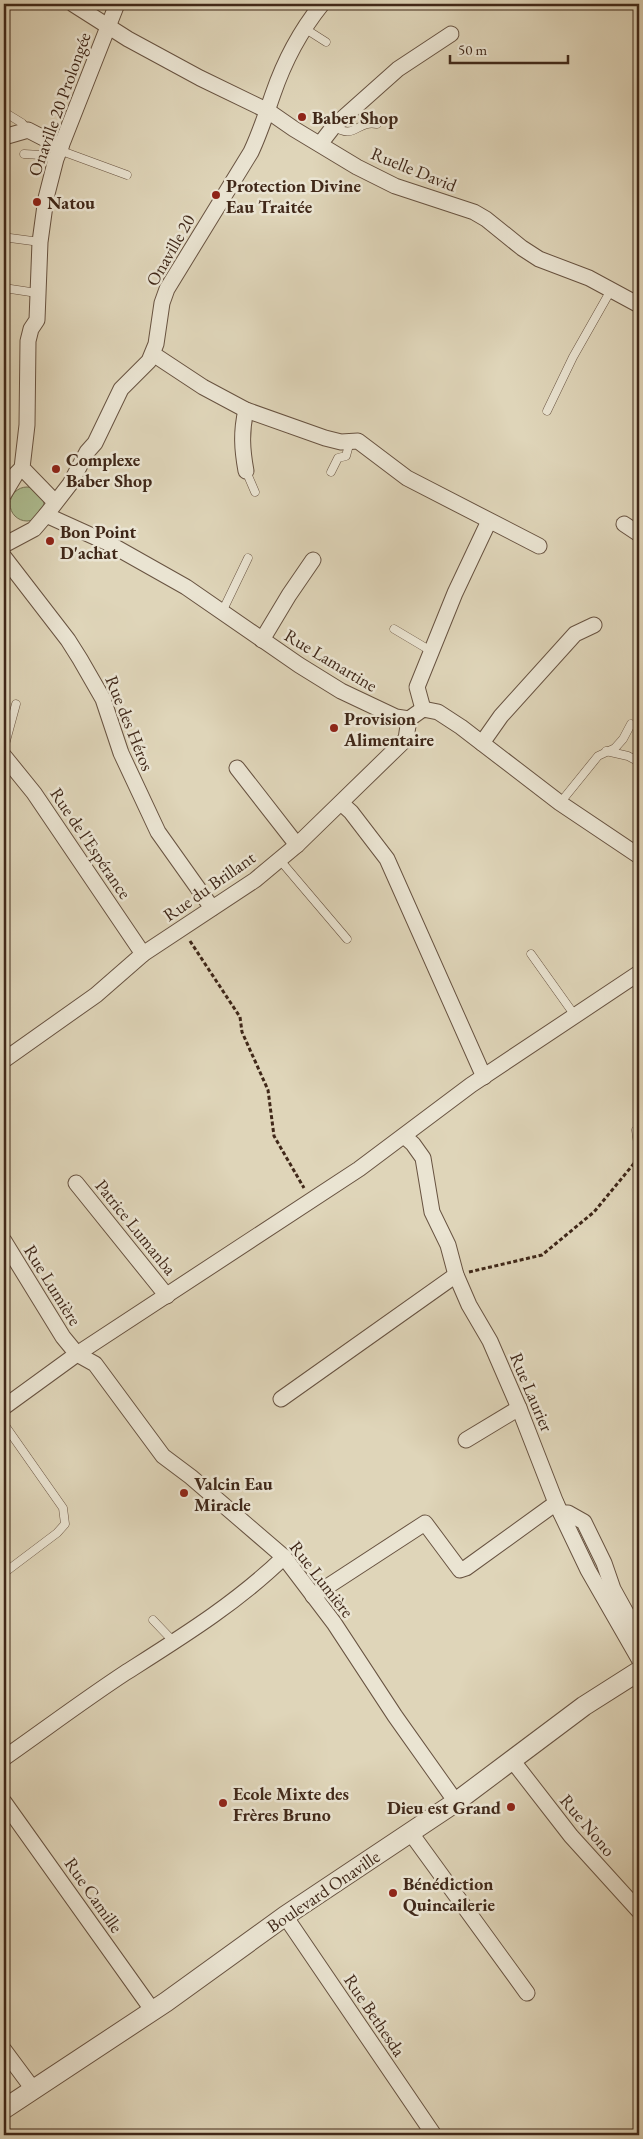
<svg xmlns="http://www.w3.org/2000/svg" width="643" height="2139" viewBox="0 0 643 2139" font-family="'EB Garamond',serif">
	<style>
		.green { fill: #aebe92; stroke: #777356 }
		.lines { fill: none; stroke-linecap: round; stroke-linejoin: round }
		.service-casing { stroke: #685341; stroke-width: 9 }
		.minor-casing { stroke: #685341; stroke-width: 17 }
		.tertiary-casing { stroke: #685341; stroke-width: 21 }
		.path { stroke: #402819; stroke-width: 3; stroke-dasharray: 4 2.5; stroke-linecap: butt }
		.service { stroke: #eae4d2; stroke-width: 8 }
		.minor { stroke: #eae4d2; stroke-width: 15 }
		.tertiary { stroke: #eae4d2; stroke-width: 19 }
		.poi-dot { fill: #8f2418; stroke: #eae4d2; stroke-width: 2 }
		.labels { text-anchor: middle; dominant-baseline: central; stroke-width: 5; stroke-linejoin: round; paint-order: stroke }
		.street-label { font-size: 18px; fill: #402819; stroke: #eae4d2 }
		.poi-label { font-size: 18px; font-weight: bold; fill: #402819; stroke: #eae4d2; text-anchor: start }
	</style>
	<rect width="100%" height="100%" fill="#dfd5b9"/>
	<filter id="stains"><feTurbulence type="fractalNoise" baseFrequency=".004" numOctaves="4"/><feColorMatrix values="0 0 0 0 .2 0 0 0 0 .09 0 0 0 0 .02 0 0 0 .5 -.17"/></filter>
	<radialGradient id="worn" r=".72"><stop offset=".6" stop-color="#630" stop-opacity="0"/><stop offset="1" stop-color="#630" stop-opacity=".3"/></radialGradient>
	<!-- green -->
	<circle class="green" cx="27" cy="504" r="17"/>
	<g class="lines">
		<defs>
			<g id="service">
				<polyline points="304,28 326,42"/>
				<polyline points="4,112 22,123 28,130"/>
				<path d="M334,126C355,141 356,120 377,124"/>
				<polyline points="59,150 127,175"/>
				<polyline points="24,154 41,155 56,159"/>
				<polyline points="10,238 40,242"/>
				<polyline points="4,288 37,293"/>
				<polyline points="547,411 573,357 611,290"/>
				<polyline points="246,471 255,492"/>
				<polyline points="331,472 338,458 346,456 350,441"/>
				<polyline points="222,612 248,558"/>
				<polyline points="394,629 431,651"/>
				<polyline points="4,748 16,704"/>
				<polyline points="606,751 628,756 639,762"/>
				<polyline points="560,803 598,756 615,748 623,739 631,724"/>
				<polyline points="279,859 347,939"/>
				<polyline points="531,954 576,1017"/>
				<polyline points="636,1130 639,1152"/>
				<polyline points="4,1424 63,1508 65,1524 57,1533 4,1573"/>
				<polyline points="153,1620 174,1642"/>
			</g>
			<g id="minor">
				<polyline points="73,4 128,39 200,78 268,111 294,129 357,167 395,186 474,212 486,219 522,248 539,259 589,278 639,305"/>
				<polyline points="4,137 28,130 61,147"/>
				<polyline points="320,144 334,126 398,69 451,34"/>
				<polyline points="153,354 203,387 246,410 325,438 341,442 358,441 407,478 539,546"/>
				<path d="M246,471C242,449 241,432 246,410"/>
				<polyline points="4,494 16,474 22,468"/>
				<polyline points="55,502 22,468 27,425 28,341 31,329 37,320 40,242 46,198 56,159 117,4"/>
				<polyline points="46,515 108,543 186,587 299,665 341,691 396,717 409,719 423,709 438,712 461,727 560,803 639,856"/>
				<polyline points="624,524 639,534"/>
				<path d="M4,545L34,529L46,515L70,484L87,452L95,443L121,389L149,361L156,344L162,303L167,289L251,152C260,133 266,114 273,94C284,62 301,30 322,4"/>
				<polyline points="4,557 68,640 80,659 103,699 121,753 158,832 212,908"/>
				<polyline points="262,640 289,595 313,560"/>
				<polyline points="423,709 417,687 455,593 489,521"/>
				<polyline points="482,743 501,716 575,634 594,625"/>
				<polyline points="4,756 34,793 143,954"/>
				<polyline points="237,768 297,845"/>
				<polyline points="341,803 351,812 387,859 484,1077"/>
				<polyline points="4,1060 96,995 143,954 255,880 297,845 406,739 409,719"/>
				<polyline points="404,1136 413,1144 423,1158 432,1212 448,1245 456,1275 469,1305 490,1341 519,1408 556,1503 588,1570 639,1659"/>
				<polyline points="76,1183 167,1296"/>
				<polyline points="4,1241 63,1337 77,1354 95,1364 163,1456 191,1477 284,1557 334,1623 395,1716 456,1802"/>
				<polyline points="281,1399 456,1275"/>
				<polyline points="4,1407 77,1354 359,1169 471,1085 639,973"/>
				<polyline points="466,1440 519,1408"/>
				<polyline points="561,1513 568,1513 584,1522 604,1563 613,1589 639,1636"/>
				<polyline points="313,1596 425,1523 460,1570 466,1568 556,1503"/>
				<path d="M4,1758C44,1730 84,1700 125,1673C180,1638 237,1603 284,1557"/>
				<polyline points="512,1760 571,1836 639,1911"/>
				<polyline points="4,1802 153,2011"/>
				<polyline points="410,1832 527,1993"/>
				<polyline points="285,1916 434,2135"/>
				<polyline points="4,2050 33,2089"/>
			</g>
			<polyline id="tertiary" points="4,2109 166,2002 285,1916 456,1802 584,1706 639,1671"/>
		</defs>
		<!-- service casing -->
		<use href="#service" class="service-casing"/>
		<!-- minor casing -->
		<use href="#minor" class="minor-casing"/>
		<!-- tertiary casing -->
		<use href="#tertiary" class="tertiary-casing"/>
		<!-- path -->
		<g class="path">
			<polyline points="190,941 240,1017 242,1032 268,1090 274,1136 304,1188"/>
			<polyline points="469,1272 542,1255 594,1212 636,1161"/>
		</g>
		<!-- service -->
		<use href="#service" class="service"/>
		<!-- minor -->
		<use href="#minor" class="minor"/>
		<!-- tertiary -->
		<use href="#tertiary" class="tertiary"/>
	</g>
	<!-- markers -->
	<g class="poi-dot">
		<circle cx="302" cy="117" r="5"/>
		<circle cx="216" cy="195" r="5"/>
		<circle cx="37" cy="202" r="5"/>
		<circle cx="56" cy="469" r="5"/>
		<circle cx="50" cy="541" r="5"/>
		<circle cx="334" cy="728" r="5"/>
		<circle cx="184" cy="1493" r="5"/>
		<circle cx="223" cy="1803" r="5"/>
		<circle cx="511" cy="1807" r="5"/>
		<circle cx="393" cy="1893" r="5"/>
	</g>
	<g class="labels">
		<!-- street labels -->
		<g class="street-label">
			<text transform="translate(59 104) rotate(-70)">Onaville 20 Prolongée</text>
			<text transform="translate(414 169) rotate(22)">Ruelle David</text>
			<text transform="translate(170 250) rotate(-60)">Onaville 20</text>
			<text transform="translate(331 660) rotate(31)">Rue Lamartine</text>
			<text transform="translate(130 723) rotate(68)">Rue des Héros</text>
			<text transform="translate(91 843) rotate(56)">Rue de l'Espérance</text>
			<text transform="translate(209 886) rotate(-35)">Rue du Brillant</text>
			<text transform="translate(136 1227) rotate(51)">Patrice Lumanba</text>
			<text transform="translate(53 1285) rotate(58)">Rue Lumière</text>
			<text transform="translate(532 1392) rotate(67)">Rue Laurier</text>
			<text transform="translate(322 1579) rotate(52)">Rue Lumière</text>
			<text transform="translate(588 1825) rotate(50)">Rue Nono</text>
			<text transform="translate(323 1891) rotate(-34)">Boulevard Onaville</text>
			<text transform="translate(94 1895) rotate(55)">Rue Camille</text>
			<text transform="translate(375 2015) rotate(56)">Rue Bethesda</text>
		</g>
		<!-- poi labels -->
		<g class="poi-label">
			<text x="312" y="117">Baber Shop</text>
			<text x="226" y="185">Protection Divine<tspan x="226" dy="21">Eau Traitée</tspan></text>
			<text x="47" y="202">Natou</text>
			<text x="66" y="459">Complexe<tspan x="66" dy="21">Baber Shop</tspan></text>
			<text x="60" y="531">Bon Point<tspan x="60" dy="21">D'achat</tspan></text>
			<text x="344" y="718">Provision<tspan x="344" dy="21">Alimentaire</tspan></text>
			<text x="194" y="1483">Valcin Eau<tspan x="194" dy="21">Miracle</tspan></text>
			<text x="233" y="1793">Ecole Mixte des<tspan x="233" dy="21">Frères Bruno</tspan></text>
			<text x="501" y="1807" text-anchor="end">Dieu est Grand</text>
			<text x="403" y="1883">Bénédiction<tspan x="403" dy="21">Quincailerie</tspan></text>
		</g>
	</g>
	<!-- margin -->
	<rect width="643" height="2139" fill="none" stroke="#dfd5b9" stroke-width="20"/>
	<rect x="5" y="5" width="633" height="2129" fill="none" stroke="#402819" stroke-width="2.5"/>
	<rect x="10" y="10" width="623" height="2119" fill="none" stroke="#402819"/>
	<!-- scale -->
	<path d="M450 55v8h118v-8" fill="none" stroke="#402819" stroke-width="2.5"/>
	<text x="458" y="55" font-size="15" fill="#402819" stroke="#eae4d2" stroke-width="4" paint-order="stroke">50 m</text>
	<rect width="100%" height="100%" filter="url(#stains)"/>
	<rect width="100%" height="100%" fill="url(#worn)"/>
</svg>
